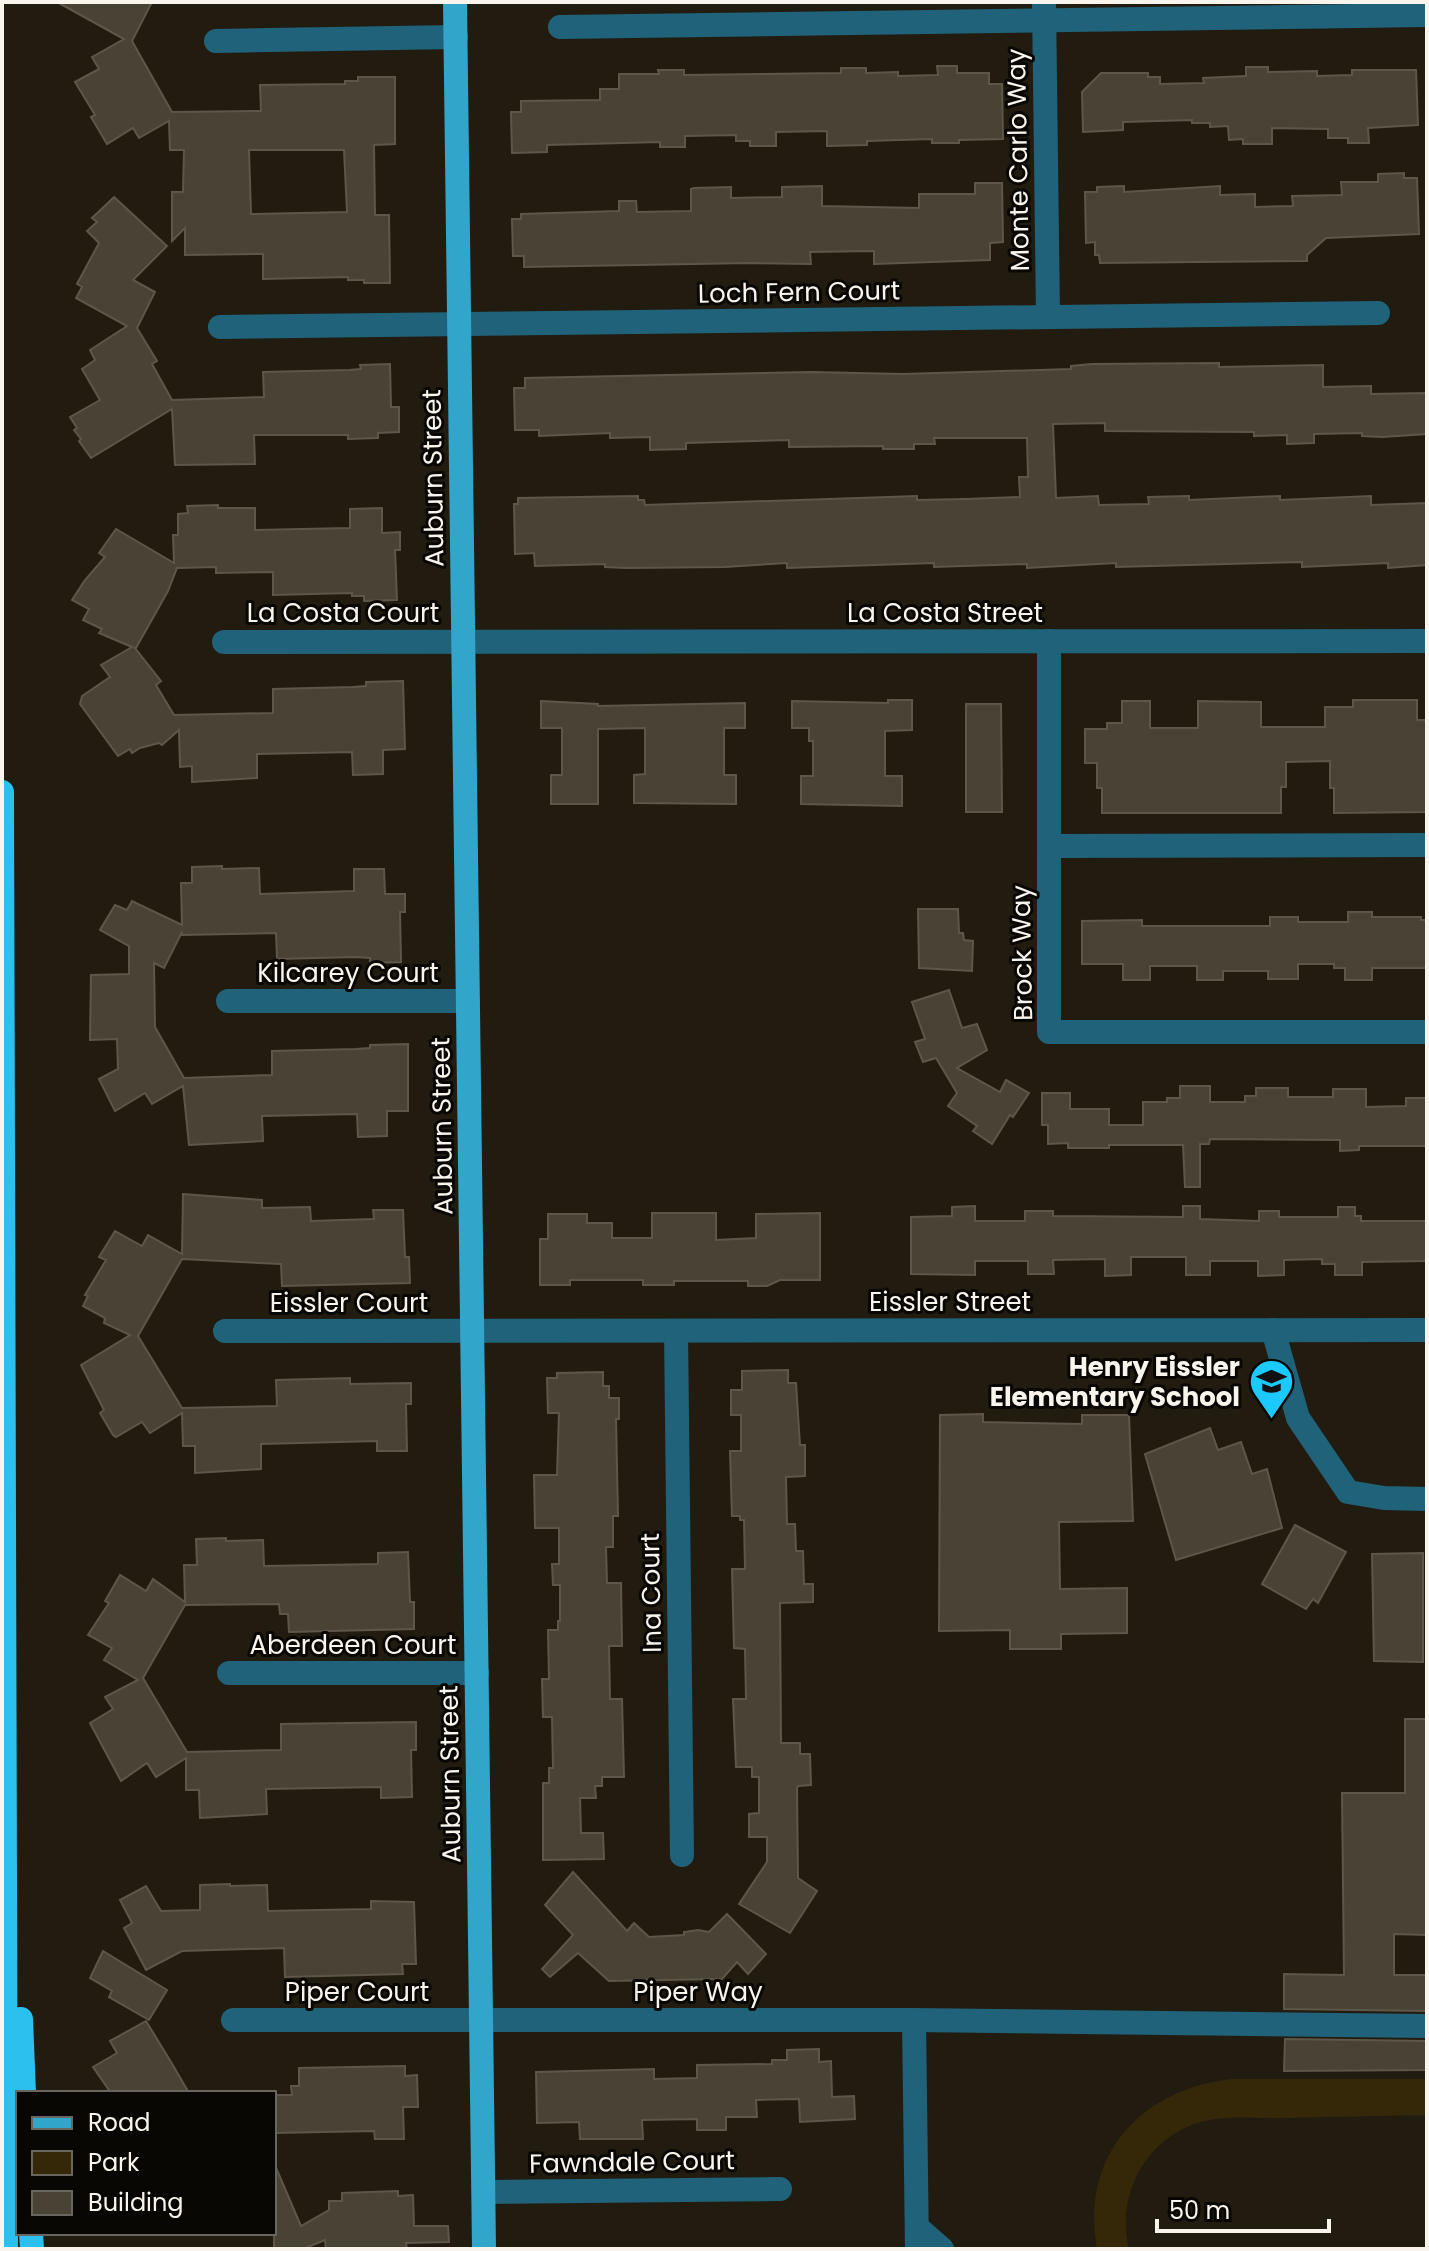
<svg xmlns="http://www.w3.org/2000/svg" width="1429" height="2251" viewBox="0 0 1429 2251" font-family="Poppins,sans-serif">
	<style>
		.green { fill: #352809 }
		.building { fill: #494335; stroke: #5e5749; stroke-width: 2; fill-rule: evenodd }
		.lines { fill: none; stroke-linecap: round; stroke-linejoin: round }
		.minor { stroke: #1f6279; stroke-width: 24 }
		.major { stroke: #32a5cb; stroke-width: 24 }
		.highway { stroke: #2cc0ee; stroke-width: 24 }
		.labels { text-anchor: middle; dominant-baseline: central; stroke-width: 6; stroke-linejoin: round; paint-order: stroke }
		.street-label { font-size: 26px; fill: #f9f5ec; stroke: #090703 }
		.poi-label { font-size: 26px; font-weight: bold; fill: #f9f5ec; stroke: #090703; text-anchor: end }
	</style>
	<rect width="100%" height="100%" fill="#221c10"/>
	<!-- green -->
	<path class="green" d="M1232,2079H1427V2115C1378,2116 1328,2117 1279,2118C1251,2118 1220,2115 1194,2124C1143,2143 1116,2197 1129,2249H1097C1080,2155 1141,2089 1232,2079Z"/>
	<!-- building -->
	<g class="building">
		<path d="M57,2H152L132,41L172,112L261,111L260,85L345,84V81H358V77H395V144L374,145L375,215H389L390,283H364V280H348V277L263,279V254L185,255V228L172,241V192H183L184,150H170L169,121L139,138L133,128L107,144L91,117L95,115L75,82L99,69L92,57L124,39ZM249,150H344L347,212L251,214Z"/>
		<polygon points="937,66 957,66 957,73 989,73 989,84 1002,84 1003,139 959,140 959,143 932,143 932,139 867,141 867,145 827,146 827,131 776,132 776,146 750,146 750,141 736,141 736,135 685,136 685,147 660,147 660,142 547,145 547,152 512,153 511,112 521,112 521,101 600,100 600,89 619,89 619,74 659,74 658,70 684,70 684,75 841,73 841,68 866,68 866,73 898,72 898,76 938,75"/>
		<polygon points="1246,67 1268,67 1268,72 1317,71 1317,76 1352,75 1352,70 1416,70 1418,125 1368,128 1369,143 1348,143 1348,138 1328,138 1328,129 1272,128 1272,144 1243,144 1243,139 1229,140 1228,126 1210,127 1210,123 1192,123 1192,120 1123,122 1123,130 1083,132 1082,92 1101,73 1148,73 1148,77 1160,77 1160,84 1204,83 1203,78 1246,76"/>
		<polygon points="1404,173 1404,178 1417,178 1419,234 1326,238 1307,255 1307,261 1100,263 1099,255 1095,255 1095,242 1086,243 1085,192 1097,192 1097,187 1124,186 1124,192 1220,186 1220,195 1255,194 1255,207 1293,206 1292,196 1342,195 1341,182 1378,182 1378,174"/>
		<polygon points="975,183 1002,183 1003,242 990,243 990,260 874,264 874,251 810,252 811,264 750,263 524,267 524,256 513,256 512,219 521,219 521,214 619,211 619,201 636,201 637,212 691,211 691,189 694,188 731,187 731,198 782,197 782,187 822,186 822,206 919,208 919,194 975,194"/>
		<polygon points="114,197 167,246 133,280 155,292 137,328 157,361 152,364 172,400 264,397 263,372 349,370 361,369 360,365 390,364 391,407 399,407 399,432 378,433 378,438 348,439 348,435 254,435 255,464 175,465 172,409 91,458 79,441 81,439 74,430 77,428 70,417 100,400 82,369 95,360 90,350 127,326 76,298 82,287 77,284 99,243 87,231 97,222 92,218"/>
		<polygon points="1219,363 1219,367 1323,365 1323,387 1371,386 1371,394 1427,393 1427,434 1382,437 1362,436 1362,433 1314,434 1314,443 1287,444 1287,435 1254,436 1254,432 1105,431 1105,423 1053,424 1056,498 1098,496 1099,505 1149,504 1148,497 1189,496 1189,500 1280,496 1280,500 1371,496 1371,505 1427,503 1427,565 1388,568 1388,563 1302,567 1302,562 1116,567 1116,563 1027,568 1027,564 934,567 934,563 787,568 787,563 725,567 626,568 605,567 605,564 535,566 534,553 515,554 514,504 518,504 518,498 638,496 638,500 644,500 645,505 917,496 917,500 966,499 1020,497 1019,477 1028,477 1027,438 934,438 935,444 914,444 914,449 883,449 883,446 789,447 789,440 686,443 686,449 650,450 650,437 610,438 610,433 539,436 539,430 515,430 514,388 525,388 525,378 811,372 903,374 1071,369 1071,366 1092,364"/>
		<polygon points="218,505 218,508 255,508 255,530 350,528 350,509 382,508 382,533 400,532 400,550 395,550 397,600 364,601 364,596 352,596 352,593 273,595 273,572 216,573 216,567 177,568 168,591 136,648 135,648 161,681 156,685 174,715 273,713 273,689 353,687 366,686 366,682 403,681 405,749 383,750 383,774 353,775 352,752 257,754 257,778 192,782 192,766 180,767 179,730 162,745 159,743 140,748 132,753 130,749 118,756 80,704 82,696 110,677 101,665 132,647 99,633 102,629 83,620 89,609 72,600 85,580 105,557 99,553 116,529 174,563 173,535 178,535 178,514 188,513 187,506"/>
		<polygon points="888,700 912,700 912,730 885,731 885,776 902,776 902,806 801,804 801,776 813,776 813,741 809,741 809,728 792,728 792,701 888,703"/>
		<polygon points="1353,700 1417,700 1417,720 1427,720 1427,812 1334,813 1334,788 1330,788 1330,761 1286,762 1286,787 1281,787 1281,813 1102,813 1102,788 1097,788 1097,763 1085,763 1085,729 1107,729 1107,723 1122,723 1122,701 1150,701 1150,728 1198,728 1198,701 1261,702 1261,727 1325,727 1325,707 1353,707"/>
		<polygon points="541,701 598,704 598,706 745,703 745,728 724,728 724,775 736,775 736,804 634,803 634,775 645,774 645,728 598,729 598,804 551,804 551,775 562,775 562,728 541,728"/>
		<polygon points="966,704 1001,704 1002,812 966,812"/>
		<polygon points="222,866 222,869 259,868 260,894 354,891 354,869 384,869 385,894 405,894 405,912 400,912 401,962 370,963 370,958 356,957 277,959 276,933 182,935 182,932 164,968 154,963 155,1027 184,1078 272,1075 272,1051 356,1049 370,1048 370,1045 408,1044 408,1111 387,1111 387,1136 358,1137 357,1114 262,1116 263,1141 189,1145 183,1086 152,1104 145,1093 115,1111 99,1079 118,1069 117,1039 90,1040 91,975 129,974 129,946 100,930 115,905 127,910 132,901 182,925 181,883 192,883 192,867"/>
		<polygon points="918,909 958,909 959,933 963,933 964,940 973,941 972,971 919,968"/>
		<polygon points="1348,912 1372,912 1372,917 1421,917 1421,920 1427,920 1427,968 1372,968 1372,980 1345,980 1345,968 1334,968 1334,964 1298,964 1298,979 1268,979 1268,971 1223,971 1223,980 1197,980 1197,966 1150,966 1150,980 1123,980 1123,964 1082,964 1082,921 1142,920 1142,926 1270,926 1270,917 1298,917 1298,922 1348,922"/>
		<polygon points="949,990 962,1028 977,1024 987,1050 957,1068 1000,1092 1006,1080 1029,1093 1013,1117 1010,1115 992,1144 973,1131 977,1126 948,1106 957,1093 936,1058 923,1062 915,1042 925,1039 912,1002"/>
		<polygon points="1180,1086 1210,1086 1210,1102 1245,1102 1245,1096 1256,1096 1256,1088 1288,1088 1288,1097 1333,1097 1333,1089 1366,1089 1366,1107 1406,1106 1406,1098 1427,1098 1427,1146 1359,1146 1359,1150 1340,1151 1340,1140 1210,1139 1209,1144 1200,1144 1200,1187 1185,1187 1183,1145 1109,1145 1109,1148 1068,1148 1068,1143 1048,1144 1048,1125 1042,1125 1042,1093 1070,1093 1070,1109 1109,1109 1109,1125 1143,1125 1143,1102 1167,1102 1167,1098 1180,1098"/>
		<polygon points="183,1194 262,1200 262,1208 310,1207 311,1221 374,1219 373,1210 403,1210 405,1257 409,1257 410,1283 282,1286 281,1264 182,1259 138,1336 182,1408 277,1406 276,1380 350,1378 350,1384 411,1383 411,1404 406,1404 407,1451 377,1451 377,1441 261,1444 261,1469 195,1473 195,1446 183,1446 182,1413 150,1433 142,1422 116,1437 113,1435 100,1413 104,1410 81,1365 130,1335 104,1323 105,1318 83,1306 88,1296 85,1295 106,1260 99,1257 115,1231 142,1246 148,1235 182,1254"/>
		<polygon points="975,1206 975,1221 1025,1221 1025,1211 1053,1211 1053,1216 1183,1217 1183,1206 1200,1206 1200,1219 1259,1221 1259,1211 1279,1211 1279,1217 1338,1217 1338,1207 1355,1207 1355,1216 1361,1216 1361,1221 1427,1221 1427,1261 1362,1262 1362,1275 1335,1275 1335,1264 1322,1264 1322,1259 1284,1260 1284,1275 1258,1276 1258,1261 1210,1261 1210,1275 1186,1275 1186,1257 1131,1257 1131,1275 1105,1276 1105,1259 1053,1260 1054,1274 1028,1274 1028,1261 975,1261 975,1275 911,1274 911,1217 952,1216 952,1207"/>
		<polygon points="652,1213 716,1213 716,1240 756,1238 756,1214 820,1213 820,1280 780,1280 767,1286 748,1286 748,1281 674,1281 674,1285 643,1285 643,1280 570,1280 570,1285 540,1285 540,1239 548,1239 548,1214 587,1214 587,1223 612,1223 612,1238 652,1238"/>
		<polygon points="788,1370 788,1383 796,1383 800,1445 805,1445 805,1476 786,1477 787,1524 795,1524 796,1551 803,1551 804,1584 813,1584 813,1602 780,1603 781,1743 800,1743 800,1754 810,1754 811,1785 798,1786 797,1788 798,1878 817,1891 790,1933 739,1904 767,1862 767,1837 749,1837 749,1814 759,1813 759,1777 752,1777 752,1767 736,1767 733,1699 746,1699 745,1649 734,1648 732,1569 745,1569 744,1520 740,1520 740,1516 732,1516 730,1451 741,1451 741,1415 731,1415 731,1390 742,1390 742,1371"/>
		<polygon points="603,1372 603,1386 609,1386 609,1398 619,1398 619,1419 616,1419 618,1516 613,1516 613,1547 606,1547 607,1583 621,1583 622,1646 609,1646 610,1699 622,1699 624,1777 602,1777 602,1786 595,1786 596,1798 580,1798 581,1833 603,1833 604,1859 543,1860 543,1783 549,1783 549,1768 553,1768 552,1717 543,1717 542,1679 549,1679 548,1630 558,1630 558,1621 560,1621 560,1585 553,1585 552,1564 559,1564 559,1528 535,1528 534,1475 557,1475 559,1413 548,1413 547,1378 557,1378 557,1373"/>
		<polygon points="983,1414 983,1422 1082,1424 1082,1415 1129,1415 1133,1521 1059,1522 1060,1589 1127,1588 1127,1633 1061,1634 1061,1649 1010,1649 1010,1630 939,1631 940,1415"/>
		<polygon points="1210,1428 1218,1450 1241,1442 1252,1474 1267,1469 1282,1528 1176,1560 1145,1454"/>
		<polygon points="1295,1525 1346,1552 1318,1603 1313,1599 1306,1609 1262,1584"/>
		<polygon points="226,1538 226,1541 263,1540 264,1566 378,1564 378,1553 408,1552 410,1602 414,1602 414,1629 289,1632 288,1614 280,1614 279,1604 185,1605 143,1678 187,1752 281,1750 281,1724 416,1722 416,1750 411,1750 412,1797 381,1798 381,1787 266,1789 267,1814 200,1818 199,1790 186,1790 186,1758 156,1777 147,1763 121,1781 90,1723 113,1709 105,1697 138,1680 104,1660 112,1648 88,1635 109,1603 105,1601 120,1575 146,1591 153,1579 185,1602 184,1565 197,1565 196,1539"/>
		<polygon points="1423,1553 1423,1662 1374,1661 1372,1554"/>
		<polygon points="1405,1719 1427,1719 1427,1935 1394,1934 1394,1975 1427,1975 1427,2011 1284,2009 1284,1974 1344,1975 1342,1793 1405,1793"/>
		<polygon points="573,1872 627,1931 634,1923 649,1937 684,1935 684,1932 698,1930 709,1932 727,1914 766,1954 748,1974 737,1962 722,1979 609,1981 578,1953 550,1977 542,1969 573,1935 545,1905"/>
		<polygon points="230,1884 230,1886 267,1885 268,1911 371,1909 371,1901 414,1902 416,1964 402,1964 403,1974 285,1977 284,1948 182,1951 146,1970 124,1928 132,1923 120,1900 146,1886 161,1911 200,1910 200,1885"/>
		<polygon points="103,1951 167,1990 149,2020 109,1997 112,1991 90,1978"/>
		<polygon points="146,2021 171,2062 189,2093 111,2093 93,2067 117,2053 110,2041"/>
		<polygon points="1285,2039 1427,2041 1427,2070 1284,2071"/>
		<polygon points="819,2049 819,2062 831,2061 832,2097 854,2096 855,2119 800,2122 799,2099 756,2100 757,2117 726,2117 726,2130 697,2130 697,2119 642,2120 643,2139 580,2139 579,2122 537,2123 536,2072 654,2069 654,2079 697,2078 697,2065 772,2064 772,2060 787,2060 787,2050"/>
		<polygon points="405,2066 405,2076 417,2075 418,2107 403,2107 404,2139 375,2139 374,2131 274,2133 274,2095 292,2095 291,2086 299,2086 299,2068"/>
		<polygon points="274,2163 301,2226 329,2210 329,2201 342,2201 342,2193 398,2191 398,2196 413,2195 414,2226 448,2226 449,2242 406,2243 407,2249 326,2249 325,2240 303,2249 274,2249"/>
	</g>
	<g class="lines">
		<!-- minor -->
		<g class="minor">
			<polyline points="1044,2 1048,317"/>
			<polyline points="560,27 1427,15"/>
			<polyline points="216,41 456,37"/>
			<polyline points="220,327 1378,313"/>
			<polyline points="1049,641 1049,1032 1427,1032"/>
			<polyline points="224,642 1427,641"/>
			<polyline points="1049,846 1427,845"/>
			<polyline points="228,1001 468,1001"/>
			<polyline points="1273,1330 1298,1418 1348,1492 1384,1498 1427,1499"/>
			<polyline points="225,1331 1427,1330"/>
			<polyline points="676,1331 682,1855"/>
			<polyline points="229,1673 477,1673"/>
			<polyline points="233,2020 914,2020 1427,2026"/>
			<polyline points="914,2020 917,2249"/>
			<polyline points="484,2192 780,2189"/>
			<polyline points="917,2227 942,2249"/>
		</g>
		<!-- major -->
		<polyline class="major" points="455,2 484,2249"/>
		<!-- highway -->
		<g class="highway">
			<polyline points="2,792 6,2249"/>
			<polyline points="21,2019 24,2093"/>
			<polyline points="31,2233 32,2249"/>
		</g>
	</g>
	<!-- icons -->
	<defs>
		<symbol id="school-pin" viewBox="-11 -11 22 30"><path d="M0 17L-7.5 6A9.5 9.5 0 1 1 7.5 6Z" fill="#1cc9fc" stroke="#090703"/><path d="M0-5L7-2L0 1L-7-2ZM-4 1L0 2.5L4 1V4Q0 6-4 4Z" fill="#111"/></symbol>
	</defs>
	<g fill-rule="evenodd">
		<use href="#school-pin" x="1246" y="1356" width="51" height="69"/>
	</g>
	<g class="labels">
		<!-- street labels -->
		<g class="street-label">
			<text transform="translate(1018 160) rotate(-91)">Monte Carlo Way</text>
			<text transform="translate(799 292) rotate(-1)">Loch Fern Court</text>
			<text transform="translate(433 478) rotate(-91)">Auburn Street</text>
			<text x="343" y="613">La Costa Court</text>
			<text x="945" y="613">La Costa Street</text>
			<text transform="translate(1022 953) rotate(-91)">Brock Way</text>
			<text x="348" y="973">Kilcarey Court</text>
			<text transform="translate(442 1126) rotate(-91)">Auburn Street</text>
			<text x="950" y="1302">Eissler Street</text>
			<text x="349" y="1303">Eissler Court</text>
			<text transform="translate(651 1593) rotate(-91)">Ina Court</text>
			<text x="353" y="1645">Aberdeen Court</text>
			<text transform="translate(450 1774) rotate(-91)">Auburn Street</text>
			<text x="357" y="1992">Piper Court</text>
			<text x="698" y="1992">Piper Way</text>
			<text transform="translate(632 2162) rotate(-1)">Fawndale Court</text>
		</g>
		<!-- poi labels -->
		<g class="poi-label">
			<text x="1240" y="1367">Henry Eissler<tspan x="1240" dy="30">Elementary School</tspan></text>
		</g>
	</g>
	<!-- border -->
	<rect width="1429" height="2251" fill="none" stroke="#f9f5ec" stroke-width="8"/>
	<!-- legend -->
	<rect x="16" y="2091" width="260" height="144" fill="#090703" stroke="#696660" stroke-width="2"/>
	<rect x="32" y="2117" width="40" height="12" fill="#32a5cb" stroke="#696660" stroke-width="2"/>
	<text x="88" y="2131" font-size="24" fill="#f9f5ec">Road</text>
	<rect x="32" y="2151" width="40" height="24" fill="#352809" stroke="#696660" stroke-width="2"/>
	<text x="88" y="2171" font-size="24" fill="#f9f5ec">Park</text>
	<rect x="32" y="2191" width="40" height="24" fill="#494335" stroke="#696660" stroke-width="2"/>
	<text x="88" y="2211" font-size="24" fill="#f9f5ec">Building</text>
	<!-- scale -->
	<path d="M1157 2219v12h172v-12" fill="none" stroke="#f9f5ec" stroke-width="4"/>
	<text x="1169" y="2219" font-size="24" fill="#f9f5ec" stroke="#090703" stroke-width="6" paint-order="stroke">50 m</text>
</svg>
